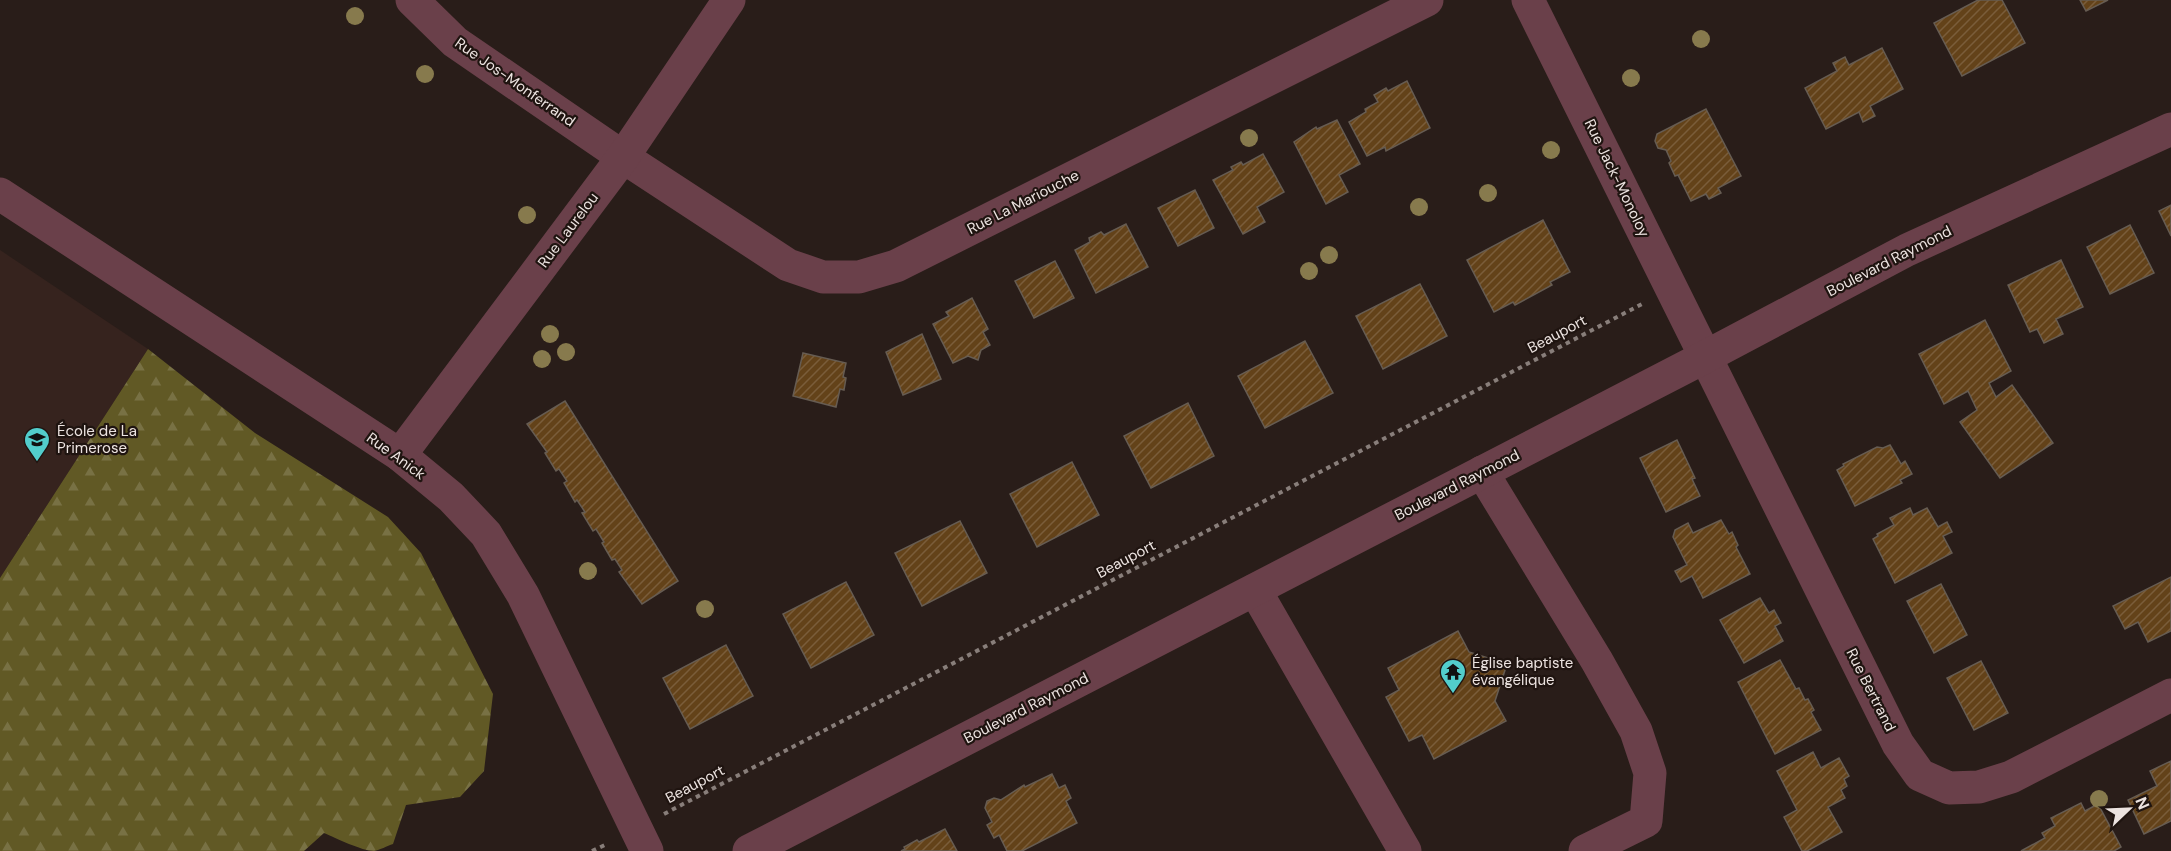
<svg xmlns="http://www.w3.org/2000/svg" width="2171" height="851" viewBox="0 0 2171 851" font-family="'DM Sans',sans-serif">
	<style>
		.built { fill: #36231e }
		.forest { fill: url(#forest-firs) }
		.building { fill: url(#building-hatch); stroke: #665c52; stroke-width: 1.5 }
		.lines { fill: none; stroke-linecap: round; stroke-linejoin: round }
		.path { stroke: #887e7a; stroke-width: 4; stroke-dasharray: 4.5 4.5; stroke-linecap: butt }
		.minor { stroke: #6a404a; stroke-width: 33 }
		.tree { fill: #877a4d }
		.labels { text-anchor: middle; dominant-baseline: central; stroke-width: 4.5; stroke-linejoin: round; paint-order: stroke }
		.street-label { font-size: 15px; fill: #ece3e0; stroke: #1f1410 }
		.poi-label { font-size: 15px; fill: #ece3e0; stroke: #1f1410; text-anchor: start }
	</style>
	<defs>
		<pattern id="forest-firs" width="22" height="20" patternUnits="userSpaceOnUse" patternTransform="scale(1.5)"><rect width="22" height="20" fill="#615925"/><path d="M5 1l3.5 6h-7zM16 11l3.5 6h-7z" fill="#787144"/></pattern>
		<pattern id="building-hatch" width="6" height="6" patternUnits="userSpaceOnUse" patternTransform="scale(1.5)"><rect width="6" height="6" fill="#634219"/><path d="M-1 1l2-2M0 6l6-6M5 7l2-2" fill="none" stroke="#7a5d3a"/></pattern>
	</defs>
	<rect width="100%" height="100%" fill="#291d19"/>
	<!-- built -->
	<polygon class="built" points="0,250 148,349 0,578"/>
	<!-- forest -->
	<path class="forest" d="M148,349L255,433L388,517L421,553L493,694L484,771L460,797L406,805L393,844C387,846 380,850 374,851C362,851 336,838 324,833L304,851H0V578Z"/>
	<!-- building -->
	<g class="building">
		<polygon points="1978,0 2002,0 2025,43 1962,76 1934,23"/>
		<polygon points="2080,0 2108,0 2086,11"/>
		<polygon points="1882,48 1903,89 1870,106 1875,116 1863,122 1859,112 1826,129 1805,88 1837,71 1833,63 1845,57 1849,65"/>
		<polygon points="1407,81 1430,128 1386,151 1385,147 1367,156 1349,122 1366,112 1365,109 1378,102 1374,95 1386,88 1388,91"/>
		<polygon points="1706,109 1741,176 1718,188 1721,193 1709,199 1706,194 1691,201 1678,175 1675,176 1669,163 1671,161 1666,150 1658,148 1655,141 1657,134"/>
		<polygon points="1337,120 1360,164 1339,175 1348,192 1326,204 1294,142 1316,127 1317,129"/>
		<polygon points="1263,154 1284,192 1257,207 1265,222 1243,234 1213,180 1233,170 1231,167 1241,162 1243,165"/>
		<polygon points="1195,190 1214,228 1178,246 1158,208"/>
		<polygon points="2171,205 2171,236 2159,211"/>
		<polygon points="1543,220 1570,272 1550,282 1552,285 1515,305 1513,302 1494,312 1467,260"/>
		<polygon points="1126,224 1148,267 1096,293 1075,250 1090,242 1089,238 1101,232 1104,235"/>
		<polygon points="2130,225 2154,273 2110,294 2087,247"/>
		<polygon points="2061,260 2083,307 2056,319 2063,334 2044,343 2037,329 2030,332 2008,285"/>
		<polygon points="1055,261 1074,298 1034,318 1015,281"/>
		<polygon points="1420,284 1447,336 1383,369 1356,316"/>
		<polygon points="972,298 988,329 983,332 990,345 981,350 978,360 968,356 953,363 933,324 949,316 946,312"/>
		<polygon points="1985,320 2011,371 1989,383 1996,397 2012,385 2053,443 2000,478 1960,422 1977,410 1968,391 1944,404 1919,354"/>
		<polygon points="922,334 941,379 903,395 886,352"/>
		<polygon points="1305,341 1333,393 1265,428 1238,376"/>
		<polygon points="803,353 846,363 843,377 846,378 844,390 840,389 836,407 793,396"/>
		<polygon points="565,401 678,581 642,604 619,572 622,570 615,559 612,560 602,543 604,542 596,529 593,531 582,513 585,512 577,500 575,502 564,483 567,481 559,469 556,471 545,453 547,452 527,424"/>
		<polygon points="1188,403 1214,456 1151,488 1124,436"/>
		<polygon points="1677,440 1695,478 1692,479 1700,496 1666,512 1640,458"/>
		<polygon points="1890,445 1901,464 1905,461 1912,474 1900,480 1902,483 1855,506 1837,470 1844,466 1843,464 1877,447 1883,448"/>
		<polygon points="1072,462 1099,515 1037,547 1010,494"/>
		<polygon points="1910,508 1913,515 1927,508 1938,527 1947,522 1952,532 1943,536 1952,553 1895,583 1873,539 1878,536 1877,534 1894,525 1890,518"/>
		<polygon points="1721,520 1729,534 1732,532 1738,545 1736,547 1750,574 1703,598 1692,576 1681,582 1675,571 1687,565 1673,537 1675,530 1688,523 1693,533"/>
		<polygon points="960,521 987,573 922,606 895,553"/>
		<polygon points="2171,577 2171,631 2148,642 2138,622 2125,629 2113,606"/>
		<polygon points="846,582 874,635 811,668 783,614"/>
		<polygon points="1941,584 1967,635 1934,653 1907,601"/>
		<polygon points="1760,598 1769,613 1774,610 1781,623 1775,626 1783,641 1744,663 1720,620"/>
		<polygon points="1458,631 1469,652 1507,664 1495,701 1506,721 1434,759 1422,735 1409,741 1386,697 1399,690 1388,668"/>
		<polygon points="726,645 753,696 690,729 663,678"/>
		<polygon points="1780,660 1796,689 1799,688 1805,700 1808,699 1814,710 1811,712 1821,730 1775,754 1738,682"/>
		<polygon points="1981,661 2008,713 1974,730 1947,678"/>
		<polygon points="1813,752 1821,768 1839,758 1849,776 1844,779 1847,786 1841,790 1845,798 1828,807 1842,832 1807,851 1802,851 1784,817 1797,810 1777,771"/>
		<polygon points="2171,761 2171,821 2144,834 2128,800 2157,786 2150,771"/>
		<polygon points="1052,774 1059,788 1065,785 1071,798 1066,801 1077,823 1022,851 1007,851 999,835 994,838 987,825 992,822 985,808 987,801 994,798 1001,800 1024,785 1025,787"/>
		<polygon points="2081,803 2085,811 2098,804 2121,847 2114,851 2021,851 2045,838 2042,833 2055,826 2051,818"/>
		<polygon points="945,829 957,851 901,851 905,849 904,847 917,840 919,842"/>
	</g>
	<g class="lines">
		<!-- path -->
		<g class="path">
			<polyline points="664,814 1644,303"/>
			<polyline points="592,851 607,844"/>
		</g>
		<!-- minor -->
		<g class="minor">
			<polyline points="412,0 455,42 623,157 788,265 823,277 859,277 896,266 1427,0"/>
			<polyline points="1528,0 1898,744 1920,775 1949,788 1979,787 2011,777 2171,695"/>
			<polyline points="0,194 400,455 451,497 486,534 523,595 647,851"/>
			<polyline points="400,455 623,157 729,0"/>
			<polyline points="1482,472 1597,661 1636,731 1650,773 1646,821 1585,851"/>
			<polyline points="1255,590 1405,851"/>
			<polyline points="749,851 1705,357 1907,250 2171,129"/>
		</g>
	</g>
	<!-- trees -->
	<g class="tree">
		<circle cx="355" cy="16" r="9"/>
		<circle cx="1701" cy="39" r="9"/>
		<circle cx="425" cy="74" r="9"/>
		<circle cx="1631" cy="78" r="9"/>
		<circle cx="1249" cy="138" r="9"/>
		<circle cx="1551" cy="150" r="9"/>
		<circle cx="1488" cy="193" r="9"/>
		<circle cx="1419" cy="207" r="9"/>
		<circle cx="527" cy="215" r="9"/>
		<circle cx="1329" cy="255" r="9"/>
		<circle cx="1309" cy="271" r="9"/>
		<circle cx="550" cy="334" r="9"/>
		<circle cx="566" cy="352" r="9"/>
		<circle cx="542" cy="359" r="9"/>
		<circle cx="588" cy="571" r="9"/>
		<circle cx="705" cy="609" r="9"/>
		<circle cx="2099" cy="799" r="9"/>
	</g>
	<!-- icons -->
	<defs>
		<symbol id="school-pin" viewBox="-11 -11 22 30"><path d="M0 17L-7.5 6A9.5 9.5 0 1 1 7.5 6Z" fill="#52cdcc" stroke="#1f1410"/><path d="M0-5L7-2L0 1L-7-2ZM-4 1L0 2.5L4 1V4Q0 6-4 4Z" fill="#111"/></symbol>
		<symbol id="temple-pin" viewBox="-11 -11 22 30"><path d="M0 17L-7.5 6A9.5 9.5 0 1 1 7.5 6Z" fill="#52cdcc" stroke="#1f1410"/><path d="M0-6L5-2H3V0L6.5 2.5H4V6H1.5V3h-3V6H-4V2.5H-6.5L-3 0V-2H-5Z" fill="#111"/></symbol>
	</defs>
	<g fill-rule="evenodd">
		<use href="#school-pin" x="22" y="425" width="30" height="40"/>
		<use href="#temple-pin" x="1438" y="657" width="30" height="40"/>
	</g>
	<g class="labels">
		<!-- street labels -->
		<g class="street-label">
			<text transform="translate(515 82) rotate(35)">Rue Jos-Monferrand</text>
			<text transform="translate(1617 178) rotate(64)">Rue Jack-Monoloy</text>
			<text transform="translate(1023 202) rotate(-27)">Rue La Mariouche</text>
			<text transform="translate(568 230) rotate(-53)">Rue Laurelou</text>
			<text transform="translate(1889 261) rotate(-27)">Boulevard Raymond</text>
			<text transform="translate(1557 334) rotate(-28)">Beauport</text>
			<text transform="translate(396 456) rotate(36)">Rue Anick</text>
			<text transform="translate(1457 485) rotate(-27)">Boulevard Raymond</text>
			<text transform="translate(1126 559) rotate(-28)">Beauport</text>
			<text transform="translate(1871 690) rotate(63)">Rue Bertrand</text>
			<text transform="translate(1026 708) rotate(-27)">Boulevard Raymond</text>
			<text transform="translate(695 784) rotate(-28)">Beauport</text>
		</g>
		<!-- poi labels -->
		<g class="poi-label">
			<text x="57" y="431">École de La<tspan x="57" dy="17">Primerose</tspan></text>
			<text x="1472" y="663">Église baptiste<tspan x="1472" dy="17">évangélique</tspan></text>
		</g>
	</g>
	<!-- north arrow -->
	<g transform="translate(2129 809) rotate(67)" stroke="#1f1410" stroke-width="4.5" paint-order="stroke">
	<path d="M0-4.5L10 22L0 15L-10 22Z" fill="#ece3e0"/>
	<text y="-9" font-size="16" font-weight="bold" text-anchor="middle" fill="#ece3e0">N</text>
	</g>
</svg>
